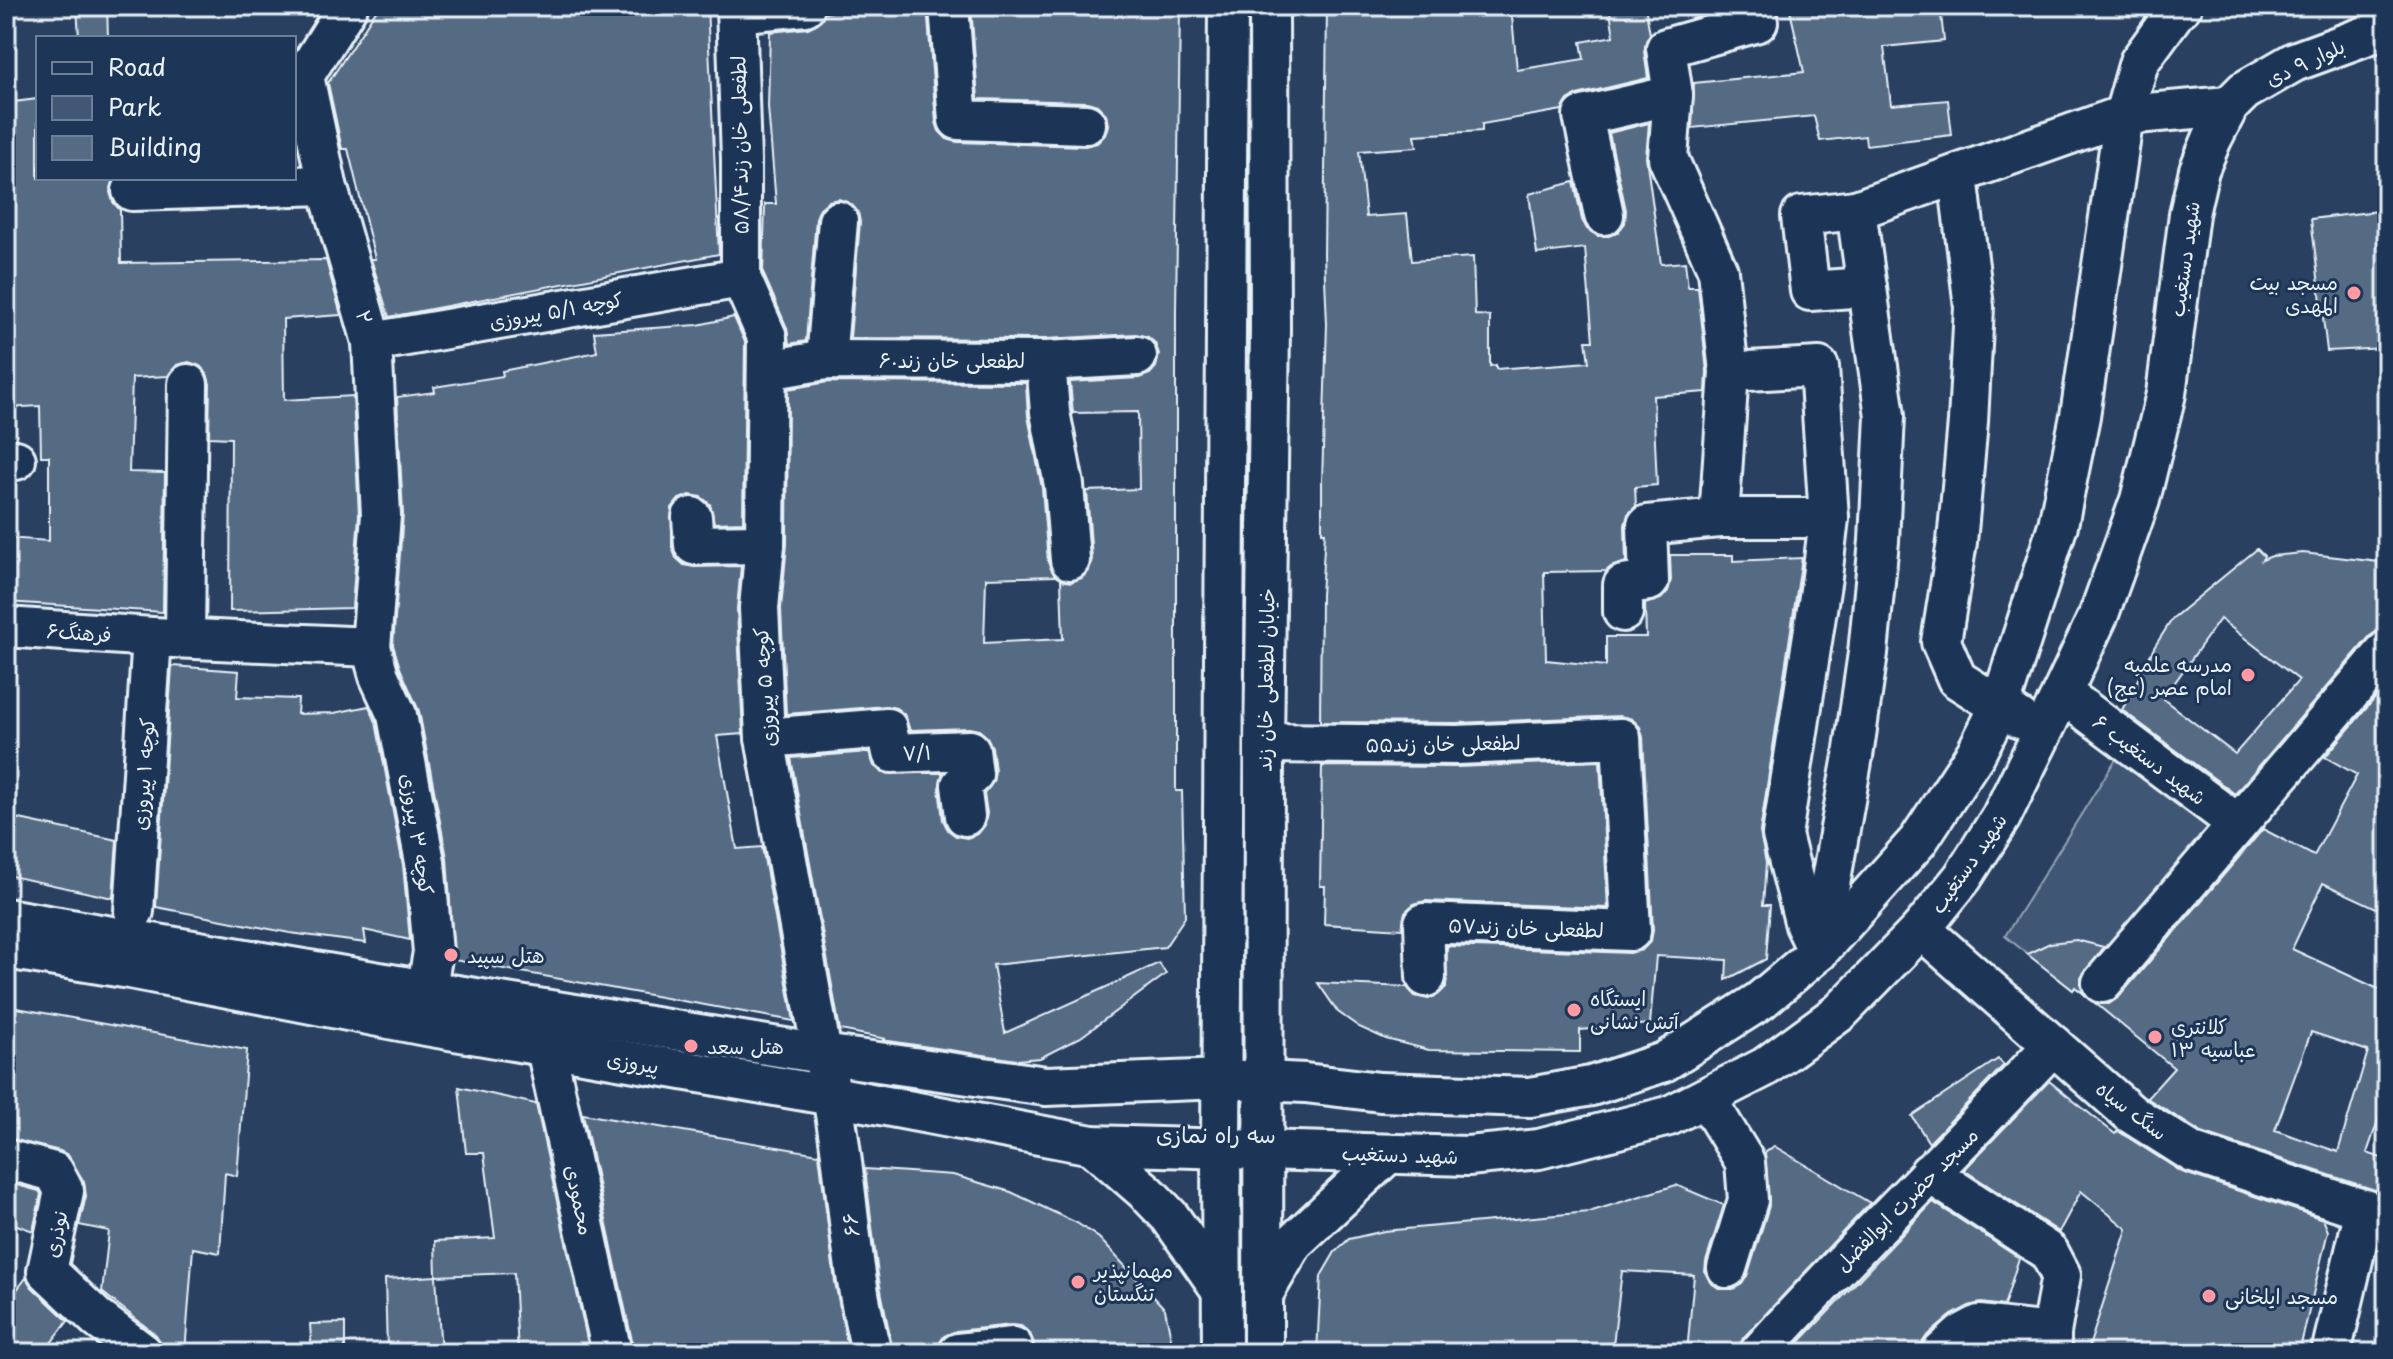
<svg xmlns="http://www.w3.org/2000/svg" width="2393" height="1359" viewBox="0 0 2393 1359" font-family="'Playpen Sans','Playpen Sans Arabic',sans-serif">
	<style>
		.green { fill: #415774; stroke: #94a4b6; stroke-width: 2 }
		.building { fill: #556a83; stroke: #e8f1f8; stroke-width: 2; fill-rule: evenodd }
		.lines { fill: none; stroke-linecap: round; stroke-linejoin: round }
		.minor-casing { stroke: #e8f1f8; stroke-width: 44 }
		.minor { stroke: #1d3557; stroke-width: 38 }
		.poi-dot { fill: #ff9aa2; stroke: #1d3557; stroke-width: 3 }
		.labels { text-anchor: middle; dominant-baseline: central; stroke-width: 6; stroke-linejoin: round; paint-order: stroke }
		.street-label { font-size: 20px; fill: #e8f1f8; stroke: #1d3557 }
		.poi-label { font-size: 20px; fill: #e8f1f8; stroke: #1d3557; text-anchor: start }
		.neighbourhood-label { font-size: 22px; fill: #e8f1f8; stroke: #1d3557 }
	</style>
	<rect width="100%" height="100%" fill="#294061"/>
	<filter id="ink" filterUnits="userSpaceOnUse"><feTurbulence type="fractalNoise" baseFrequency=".0125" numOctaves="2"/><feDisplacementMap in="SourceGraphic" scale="16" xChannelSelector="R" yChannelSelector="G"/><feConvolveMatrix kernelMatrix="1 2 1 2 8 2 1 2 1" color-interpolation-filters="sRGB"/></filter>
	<g filter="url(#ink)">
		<!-- green -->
		<polygon class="green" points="2119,754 2214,826 2073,990 2005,936"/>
		<!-- building -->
		<g class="building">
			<polygon points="77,6 107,6 108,38 79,38"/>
			<polygon points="379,6 707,6 719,254 389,317 371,259 375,259 348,149 342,149 328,83"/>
			<polygon points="875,6 927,6 936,122 939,131 947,139 957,142 1085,146 1097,143 1105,135 1108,125 1106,114 1097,105 1087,102 978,99 971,6 1180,6 1176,310 1176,791 1182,791 1185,917 1165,947 993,965 1005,1033 1159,963 1166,974 1081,1037 1040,1058 1017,1060 882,1040 886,1039 840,1030 791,758 869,752 874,766 883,773 943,773 939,788 943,820 948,830 956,836 967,838 978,834 985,825 987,813 984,794 993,782 995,771 992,747 987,737 979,730 969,728 910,730 904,714 896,708 886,706 786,714 781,609 787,544 788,389 828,382 1026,383 1028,416 1042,488 1048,562 1055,576 986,578 984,643 1063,639 1061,580 1071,582 1082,578 1089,570 1092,559 1087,491 1139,489 1138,412 1073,413 1070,382 1139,378 1150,374 1156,367 1159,354 1155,343 1148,337 1136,334 1045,339 850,338 860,222 858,212 851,204 839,199 829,201 820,208 816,218 806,341 789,344 787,328 763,273 765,204 776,204 768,107 770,32 808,28 818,23 825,13"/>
			<polygon points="1327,6 1511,6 1517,70 1584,59 1581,42 1614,36 1609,6 1645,6 1650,34 1644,51 1648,78 1577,95 1568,100 1562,110 1482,124 1482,131 1415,135 1417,147 1359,151 1366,217 1407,214 1412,261 1473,257 1475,315 1490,316 1490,366 1496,365 1496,369 1589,362 1586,341 1593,341 1585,248 1537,254 1529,194 1574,182 1582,220 1587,229 1598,236 1609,236 1618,232 1625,223 1626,210 1609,133 1649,123 1646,157 1661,264 1685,262 1688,287 1698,287 1707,372 1706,392 1653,396 1657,485 1635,487 1636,506 1628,514 1625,525 1626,562 1611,567 1606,571 1544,572 1546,660 1606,666 1606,637 1646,637 1645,604 1661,599 1668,591 1671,580 1670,555 1733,555 1733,561 1802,558 1760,832 1766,863 1763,905 1770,905 1766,959 1726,980 1727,960 1656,956 1650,1024 1580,1030 1580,1052 1429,1050 1386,1039 1359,1027 1338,1012 1318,983 1407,987 1415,996 1428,999 1438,995 1446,987 1447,946 1630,953 1642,950 1651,941 1653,930 1643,737 1640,727 1632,719 1620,716 1457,723 1320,722 1321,595 1325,532 1322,532 1322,481 1327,324 1324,255"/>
			<polygon points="1789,6 1940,6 1944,41 1884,47 1891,105 1948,100 1952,135 1866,145 1865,136 1820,141 1814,116 1692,128 1694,83 1804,72"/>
			<polygon points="38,99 38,178 115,178 110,192 113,202 120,210 121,263 326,260 341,315 283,319 284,400 353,396 359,515 352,608 230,611 231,438 209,437 210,384 207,374 200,366 189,362 177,365 168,376 132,378 129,472 165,473 163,612 6,602 6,538 49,541 49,456 41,456 40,406 6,408 6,103"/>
			<polygon points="2387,210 2387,348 2327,351 2311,219"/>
			<polygon points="734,317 745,342 743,522 714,523 710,504 701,497 690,495 679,499 672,508 672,547 676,558 684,565 694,567 741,566 737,609 743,734 717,736 737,849 762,847 794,1021 454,960 447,858 419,711 400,668 393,645 403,514 397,397 435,392 434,387 503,376 502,371 597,352 594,332 698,325"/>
			<path d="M2257,549L2264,556L2262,560L2272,556L2303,553L2387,563V629L2379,630L2370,636L2235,794L2122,710L2155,646L2173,618ZM2220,619L2299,680L2235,754L2163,699Z"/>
			<polygon points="172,666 239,671 237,697 298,699 297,714 334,713 369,706 376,722 403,865 410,940 364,930 366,943 290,933 156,907"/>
			<path d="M2387,684V913L2323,883L2292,949L2387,993V1094L2367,1153L2387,1160V1194L2202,1133L2147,1098L2174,1068L2095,1003L2109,1004L2119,997L2263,829L2314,856L2357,775L2325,757ZM2311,1032L2368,1051L2338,1152L2275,1130Z"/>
			<polygon points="1600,761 1608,908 1425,901 1414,904 1405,912 1402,929 1324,924 1325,886 1320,886 1322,766 1457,767"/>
			<polygon points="6,816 117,840 113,898 11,876 11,857 6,857"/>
			<polygon points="2076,940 2104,947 2081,978 2084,994 2075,987 2073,990 2027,954 2050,943"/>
			<polygon points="6,1006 247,1050 237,1176 225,1173 220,1253 193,1248 185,1353 169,1353 164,1349 156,1335 102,1292 109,1231 79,1225 86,1196 84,1182 68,1155 60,1151 6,1138"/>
			<polygon points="1998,1059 2004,1065 1929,1143 1912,1116"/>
			<polygon points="2049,1081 2115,1134 2118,1131 2182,1172 2323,1219 2328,1231 2299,1353 2087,1353 2127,1229 2081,1191 2059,1232 1964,1170"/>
			<polygon points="459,1087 536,1104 590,1353 518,1353 514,1273 436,1276 435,1241 495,1238 484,1153 466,1153"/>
			<polygon points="583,1114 819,1154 835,1282 849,1353 694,1353 634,1350"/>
			<polygon points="1774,1146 1870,1203 1743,1338 1738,1353 1687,1353 1694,1275 1622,1271 1612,1353 1317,1353 1321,1276 1335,1252 1349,1239 1384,1231 1589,1212 1676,1185 1724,1205 1706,1262 1705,1272 1710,1282 1720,1289 1733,1289 1742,1284 1748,1274 1769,1206 1765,1153"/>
			<polygon points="865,1169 953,1175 1011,1192 1077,1223 1099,1238 1165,1309 1174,1353 1035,1353 1030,1333 1021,1326 1011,1325 956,1331 944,1336 937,1347 893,1352 878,1275"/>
			<polygon points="6,1182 39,1191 41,1194 33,1231 6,1221"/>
			<polygon points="1933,1202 2019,1258 2004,1306 1981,1303 1969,1306 1952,1315 1926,1337 1920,1346 1920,1353 1789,1353"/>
			<polygon points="436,1276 441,1353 387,1350 385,1279"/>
			<polygon points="26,1278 32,1287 68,1321 43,1353 6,1353 6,1304"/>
			<polygon points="345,1323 345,1353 312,1353 310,1324"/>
		</g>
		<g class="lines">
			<defs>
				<g id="minor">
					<polyline points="348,6 304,76 327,185 372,342 381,515 371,647 379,676 397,715 425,862 433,952 422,1016"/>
					<path d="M736,6L741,160V278L767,337L765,544L759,608L765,738L822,1054C849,1152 845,1255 872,1353"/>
					<polyline points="949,6 958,120 1086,124"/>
					<polyline points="1754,6 1758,22 1666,48 1673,95 1668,158 1718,271 1729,372 1819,367 1829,518 1822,577 1782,835 1805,925 1818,952"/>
					<polyline points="736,13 805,6"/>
					<polyline points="1958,176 1974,307 1968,422 1957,542 1941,642 1957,679 2020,719"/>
					<polyline points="132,191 327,185"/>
					<polyline points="1856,210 1801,216 1810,291 1867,287"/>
					<polyline points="1604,215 1583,116 1673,95"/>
					<polyline points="372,342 741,278"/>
					<polyline points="826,360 838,221"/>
					<polyline points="1046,361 1050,412 1064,485 1070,560"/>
					<polyline points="767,370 826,360 1046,361 1137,356"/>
					<polyline points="6,460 16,460"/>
					<polyline points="692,517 694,545 765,544"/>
					<polyline points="1719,518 1729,372"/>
					<polyline points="1623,612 1623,585 1649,581 1647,525 1719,518 1829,518"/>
					<polyline points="6,627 152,637 371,647"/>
					<polyline points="185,637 188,384"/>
					<polyline points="2062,693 2238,824"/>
					<polyline points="765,738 887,728 892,753 970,750 973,774 961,785 965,816"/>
					<polyline points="1264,743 1457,745 1621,738 1631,931 1424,923 1426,977"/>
					<polyline points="134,911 152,637"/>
					<polyline points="6,918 426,990 822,1054 1046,1086 1222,1079 1305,1083 1380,1092 1530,1097 1591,1086 1664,1062 1760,1001 1818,952 1918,841 1976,753 2000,706 2058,525 2080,416 2124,115 2139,62 2176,11 2182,6"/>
					<polyline points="1921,929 2130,1113 2193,1153 2387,1217"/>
					<polyline points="6,949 130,969 420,1025 833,1096 1092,1145 1468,1156 1539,1149 1669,1116 1765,1067 1840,1012 1921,929 1963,877 2001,817 2062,693 2099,614 2140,500 2166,394 2189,214 2199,170 2212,139 2229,106 2244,91 2294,62 2387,28"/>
					<polyline points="1818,952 1853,756 1868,653 1879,541 1885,416 1856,210 2124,115 2229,106"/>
					<polyline points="2102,983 2387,650"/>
					<polyline points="546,1048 612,1353"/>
					<polyline points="1706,1098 1745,1162 1748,1200 1727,1268"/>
					<polyline points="1092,1145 1146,1192 1170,1217 1222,1291"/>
					<polyline points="6,1159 54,1172 64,1191 47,1271 98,1319 143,1353"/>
					<polyline points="1929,1173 2049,1252 2061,1275 2051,1333 2051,1353"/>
					<polyline points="1264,1293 1293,1243 1388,1154"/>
					<polyline points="958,1353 1013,1347 1014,1353"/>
					<polyline points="1222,1353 1221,1148 1228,6"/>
					<polyline points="1263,1353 1264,743 1270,329 1269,6"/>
					<path d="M1759,1353C1854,1247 1957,1149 2053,1045"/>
					<polyline points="1941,1353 1962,1334 1979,1325 2051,1333"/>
					<polyline points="2331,1353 2365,1209"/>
				</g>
			</defs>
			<!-- minor casing -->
			<use href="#minor" class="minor-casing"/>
			<!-- minor -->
			<use href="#minor" class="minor"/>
		</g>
	</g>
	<!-- markers -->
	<g class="poi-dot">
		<circle cx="2354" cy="293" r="8"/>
		<circle cx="2248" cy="675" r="8"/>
		<circle cx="451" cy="955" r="8"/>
		<circle cx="1574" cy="1010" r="8"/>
		<circle cx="2155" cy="1037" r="8"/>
		<circle cx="691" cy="1046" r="8"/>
		<circle cx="1078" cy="1282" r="8"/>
		<circle cx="2209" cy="1296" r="8"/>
	</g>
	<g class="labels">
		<!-- street labels -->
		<g class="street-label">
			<text transform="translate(2305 62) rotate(-25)">بلوار ۹ دی</text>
			<text transform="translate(739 145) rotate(-91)">لطفعلی خان زند۵۸/۴</text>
			<text transform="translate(2184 259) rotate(-82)">شهید دستغیب</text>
			<text transform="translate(556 310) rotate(-10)">کوچه ۵/۱ پیروزی</text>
			<text transform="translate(365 317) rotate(74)">۲</text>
			<text x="952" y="360">لطفعلی خان زند۶۰</text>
			<text transform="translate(79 632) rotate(4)">فرهنگ۶</text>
			<text transform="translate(1265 680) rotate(-89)">خیابان لطفعلی خان زند</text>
			<text transform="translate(764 687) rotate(-94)">کوچه ۵ پیروزی</text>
			<text transform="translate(1443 743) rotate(-1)">لطفعلی خان زند۵۵</text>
			<text transform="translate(917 752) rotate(-2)">۷/۱</text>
			<text transform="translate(2150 759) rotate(37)">شهید دستغیب ۶</text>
			<text transform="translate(143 774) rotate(-86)">کوچه ۱ پیروزی</text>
			<text transform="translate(418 834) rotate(81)">کوچه ۳ پیروزی</text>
			<text transform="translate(1968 863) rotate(-55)">شهید دستغیب</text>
			<text transform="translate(1526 927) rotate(2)">لطفعلی خان زند۵۷</text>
			<text transform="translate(633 1062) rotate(9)">پیروزی</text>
			<text transform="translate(2132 1110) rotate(37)">سنگ سیاه</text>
			<text transform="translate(1400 1154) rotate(2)">شهید دستغیب</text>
			<text transform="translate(1906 1199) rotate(-45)">مسجد حضرت ابوالفضل</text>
			<text transform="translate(580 1200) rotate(78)">محمودی</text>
			<text transform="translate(850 1225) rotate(-97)">۶۶</text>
			<text transform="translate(55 1234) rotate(-78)">نوذری</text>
		</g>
		<!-- poi labels -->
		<g class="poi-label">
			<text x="2338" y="282" text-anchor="end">مسجد بیت<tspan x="2338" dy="23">المهدی</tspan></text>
			<text x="2232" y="664" text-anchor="end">مدرسه علمیه<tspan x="2232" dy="23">امام عصر (عج)</tspan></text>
			<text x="467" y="955">هتل سپید</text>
			<text x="1590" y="998">ایستگاه<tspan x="1590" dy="23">آتش نشانی</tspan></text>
			<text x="2171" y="1026">کلانتری<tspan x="2171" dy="23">۱۳ عباسیه</tspan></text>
			<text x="707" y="1046">هتل سعد</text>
			<text x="1094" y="1270">مهمانپذیر<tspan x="1094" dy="23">تنگستان</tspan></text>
			<text x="2225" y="1296">مسجد ایلخانی</text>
		</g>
		<!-- neighbourhood labels -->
		<g class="neighbourhood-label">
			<text x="1216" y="1133">سه راه نمازی</text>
		</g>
	</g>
	<!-- margin -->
	<rect width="2393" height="1359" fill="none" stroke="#1d3557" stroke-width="32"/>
	<rect x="16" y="16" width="2361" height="1327" fill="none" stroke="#e8f1f8" stroke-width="3" filter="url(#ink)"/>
	<!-- legend -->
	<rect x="36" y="36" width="260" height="144" fill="#1d3557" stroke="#6e8097" stroke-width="2"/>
	<rect x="52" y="62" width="40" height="12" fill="#1d3557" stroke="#6e8097" stroke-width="2"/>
	<text x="108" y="76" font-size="24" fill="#e8f1f8">Road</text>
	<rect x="52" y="96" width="40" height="24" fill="#415774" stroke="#6e8097" stroke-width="2"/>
	<text x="108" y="116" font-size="24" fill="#e8f1f8">Park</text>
	<rect x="52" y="136" width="40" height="24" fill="#556a83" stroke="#6e8097" stroke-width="2"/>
	<text x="108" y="156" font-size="24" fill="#e8f1f8">Building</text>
</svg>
